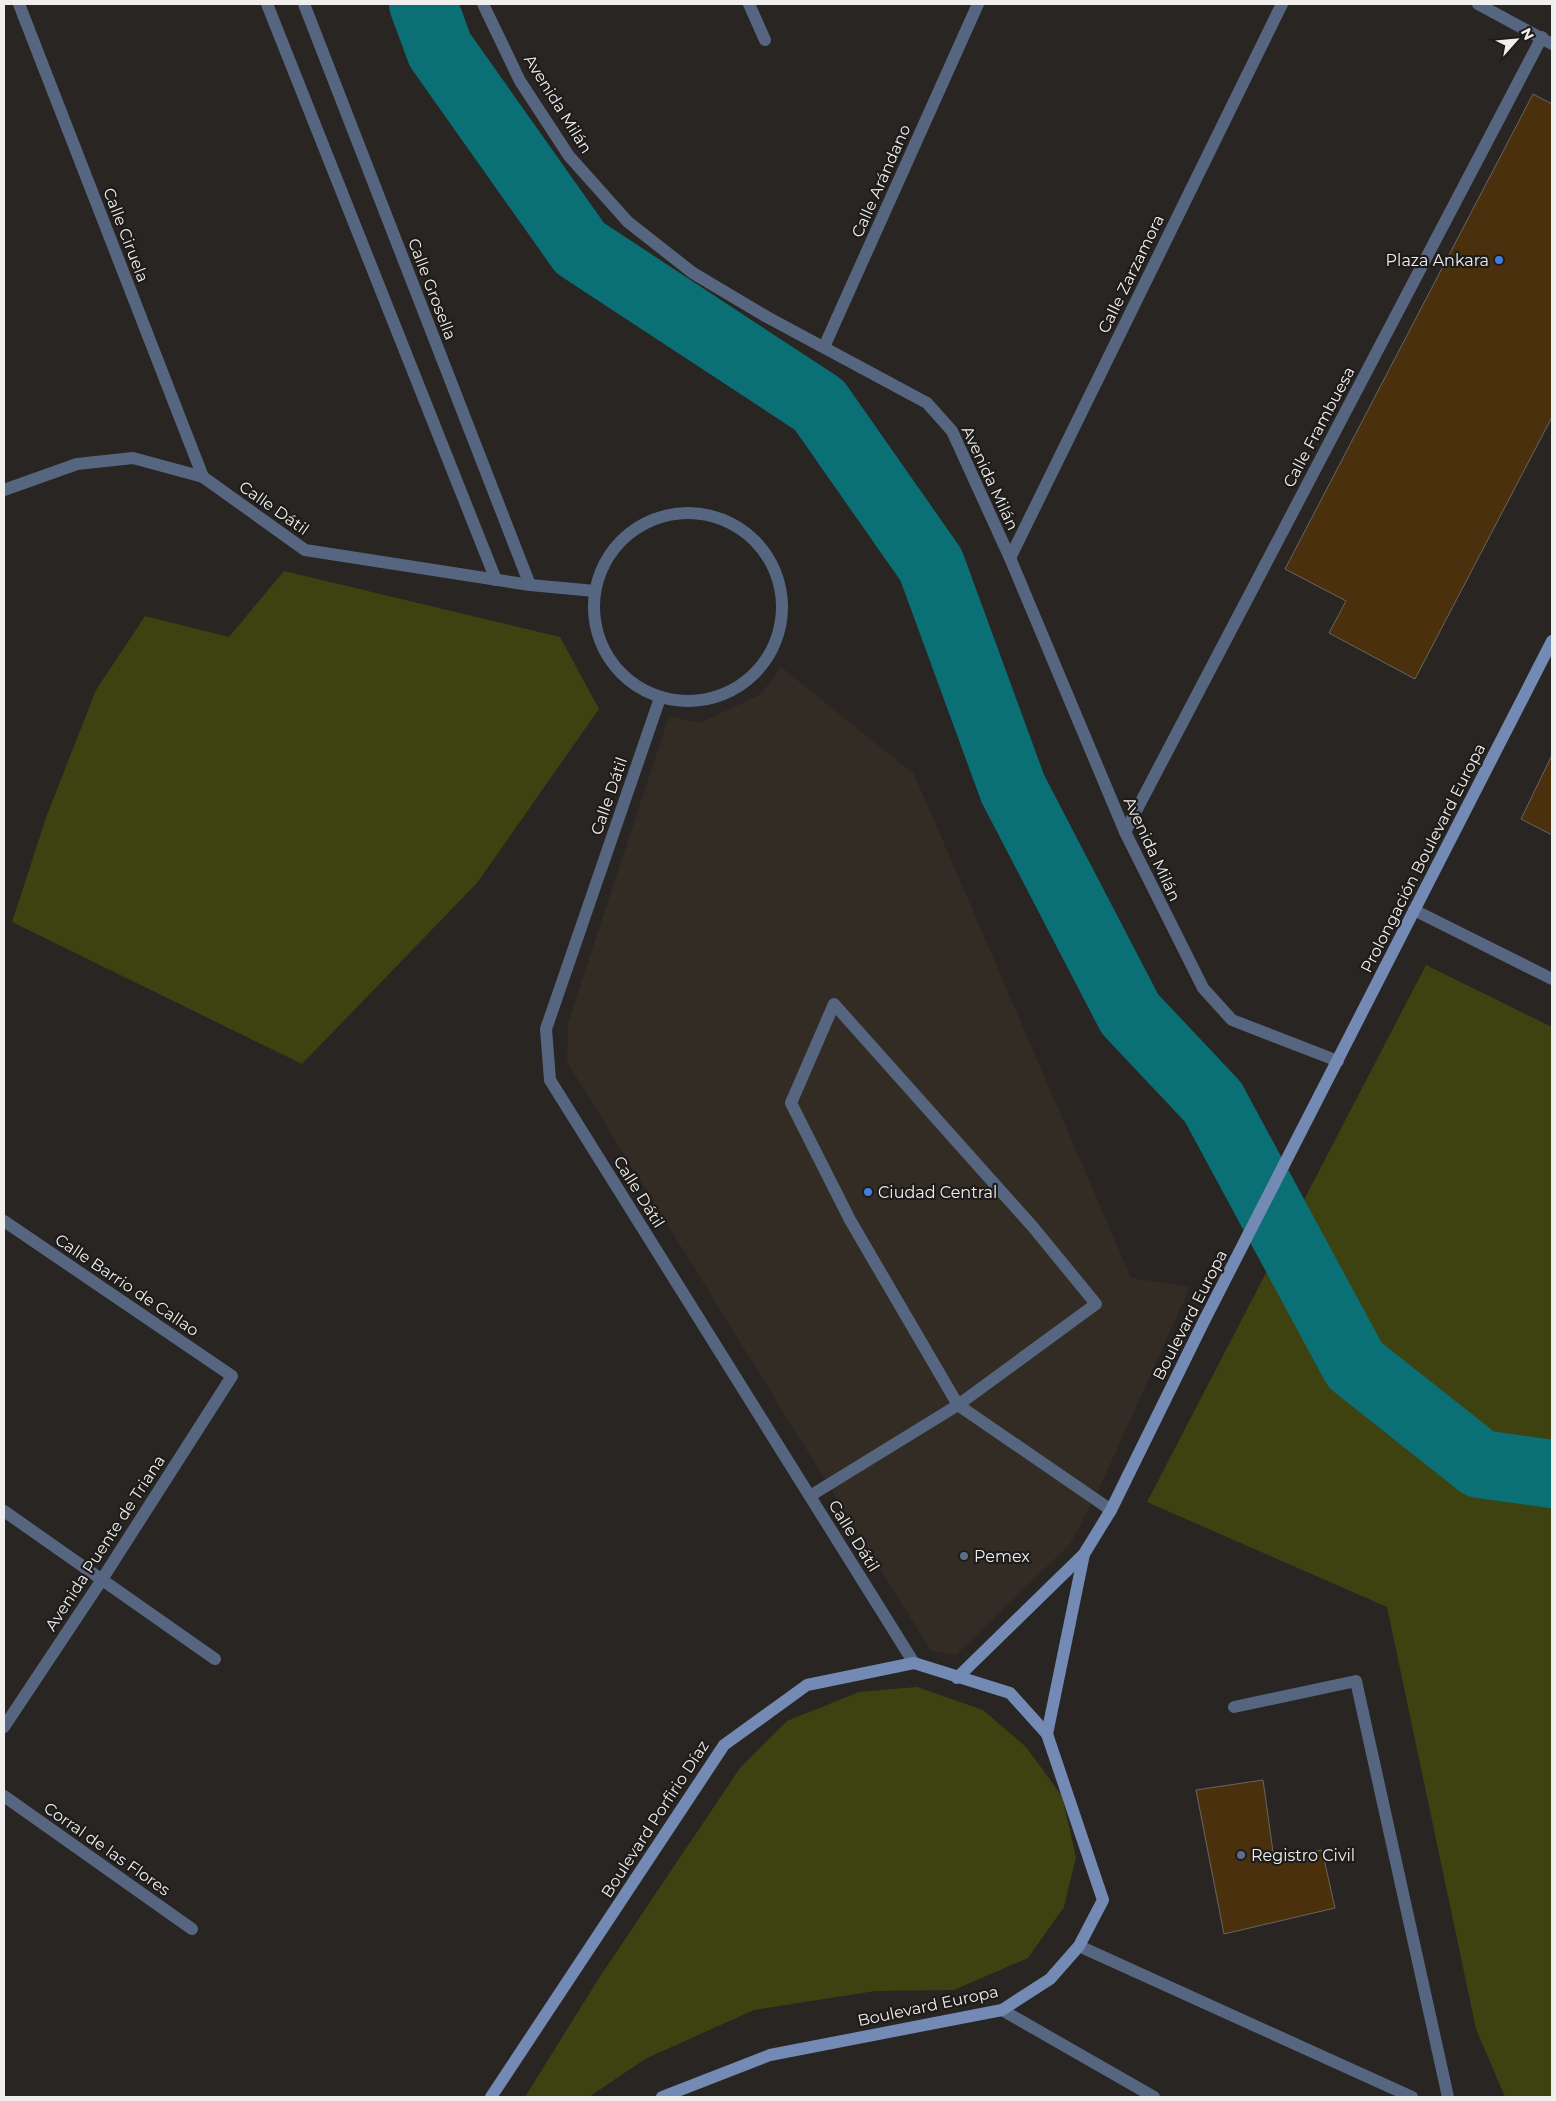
<svg xmlns="http://www.w3.org/2000/svg" width="1556" height="2101" viewBox="0 0 1556 2101" font-family="Montserrat,sans-serif">
	<style>
		.built { fill: #332c25 }
		.green { fill: #3e4211 }
		.lines { fill: none; stroke-linecap: round; stroke-linejoin: round }
		.river { stroke: #0a7075; stroke-width: 68 }
		.building { fill: #4a300d; stroke: #686562 }
		.lane { stroke: #576680; stroke-width: 12 }
		.street { stroke: #576680; stroke-width: 12 }
		.secondary { stroke: #728ab4; stroke-width: 12 }
		.shop-dot { fill: #3f7fe0; stroke: #1e1c1a; stroke-width: 2 }
		.service-dot { fill: #5c6f8a; stroke: #1e1c1a; stroke-width: 2 }
		.labels { text-anchor: middle; dominant-baseline: central; stroke-width: 4.5; stroke-linejoin: round; paint-order: stroke }
		.street-label { font-size: 16px; fill: #f0efed; stroke: #1e1c1a }
		.poi-label { font-size: 16px; fill: #f0efed; stroke: #1e1c1a; text-anchor: start }
	</style>
	<rect width="100%" height="100%" fill="#282523"/>
	<!-- built -->
	<polygon class="built" points="781,667 914,774 1131,1278 1190,1287 1099,1489 1070,1544 956,1655 931,1651 567,1062 568,1023 669,716 700,723 761,694"/>
	<!-- green -->
	<g class="green">
		<polygon points="284,571 560,637 599,709 477,883 302,1064 12,922 47,815 96,690 145,616 229,637"/>
		<polygon points="1426,965 1552,1027 1552,2097 1505,2097 1476,2029 1387,1607 1147,1502"/>
		<polygon points="917,1687 983,1710 1026,1747 1062,1796 1076,1857 1064,1907 1028,1958 954,1990 875,1991 754,2010 645,2059 589,2097 525,2097 599,1978 740,1768 787,1721 859,1692"/>
	</g>
	<g class="lines">
		<!-- river -->
		<polyline class="river" points="423,4 440,50 580,248 819,405 931,565 1013,789 1130,1014 1213,1102 1355,1365 1480,1464 1552,1474"/>
	</g>
	<!-- building -->
	<g class="building">
		<polygon points="1533,94 1552,104 1552,417 1415,679 1329,633 1346,601 1285,569"/>
		<polygon points="1552,755 1552,835 1521,819"/>
		<polygon points="1263,1780 1274,1859 1322,1850 1335,1908 1224,1934 1196,1790"/>
	</g>
	<g class="lines">
		<!-- lane -->
		<g class="lane">
			<polygon points="834,1004 1033,1227 1096,1304 958,1405 850,1220 791,1103"/>
			<polyline points="810,1496 958,1405 1111,1510"/>
			<polyline points="1234,1707 1356,1681 1448,2097"/>
		</g>
		<!-- street -->
		<g class="street">
			<polyline points="19,4 203,477"/>
			<polyline points="267,4 496,580"/>
			<polyline points="304,4 530,585"/>
			<polyline points="483,4 520,81 569,156 628,222 693,273 767,317 927,403 952,431 1010,558 1125,832 1203,988 1232,1020 1338,1061"/>
			<polyline points="749,4 765,40"/>
			<polyline points="1478,4 1552,44"/>
			<polyline points="824,347 978,4"/>
			<polyline points="4,490 77,464 133,458 203,477 305,550 530,585 595,591"/>
			<circle cx="688" cy="607" r="94"/>
			<polyline points="1010,558 1282,4"/>
			<polyline points="660,698 546,1029 550,1080 914,1663"/>
			<polyline points="1125,832 1542,37"/>
			<polyline points="1414,910 1552,979"/>
			<polyline points="4,1221 232,1376 101,1581 4,1727"/>
			<polyline points="4,1511 215,1659"/>
			<polyline points="4,1796 192,1929"/>
			<polyline points="1079,1946 1412,2097"/>
			<polyline points="1002,2010 1154,2097"/>
		</g>
		<!-- secondary -->
		<g class="secondary">
			<polyline points="957,1678 1084,1554 1111,1510 1204,1321 1552,641"/>
			<polyline points="1047,1734 1084,1554"/>
			<polyline points="491,2097 724,1745 807,1685 914,1663 1010,1693 1047,1734 1103,1900 1079,1946 1050,1979 1002,2010 770,2055 662,2097"/>
		</g>
	</g>
	<!-- markers -->
	<g class="shop-dot">
		<circle cx="1499" cy="260" r="5"/>
		<circle cx="868" cy="1192" r="5"/>
	</g>
	<g class="service-dot">
		<circle cx="964" cy="1556" r="5"/>
		<circle cx="1241" cy="1855" r="5"/>
	</g>
	<g class="labels">
		<!-- street labels -->
		<g class="street-label">
			<text transform="translate(558 104) rotate(58)">Avenida Milán</text>
			<text transform="translate(881 181) rotate(-66)">Calle Arándano</text>
			<text transform="translate(126 235) rotate(69)">Calle Ciruela</text>
			<text transform="translate(1131 274) rotate(-64)">Calle Zarzamora</text>
			<text transform="translate(432 289) rotate(69)">Calle Grosella</text>
			<text transform="translate(1319 427) rotate(-62)">Calle Frambuesa</text>
			<text transform="translate(990 478) rotate(65)">Avenida Milán</text>
			<text transform="translate(274 508) rotate(35)">Calle Dátil</text>
			<text transform="translate(609 796) rotate(-71)">Calle Dátil</text>
			<text transform="translate(1152 849) rotate(65)">Avenida Milán</text>
			<text transform="translate(1423 858) rotate(-63)">Prolongación Boulevard Europa</text>
			<text transform="translate(639 1192) rotate(58)">Calle Dátil</text>
			<text transform="translate(127 1285) rotate(34)">Calle Barrio de Callao</text>
			<text transform="translate(1190 1315) rotate(-63)">Boulevard Europa</text>
			<text transform="translate(854 1536) rotate(58)">Calle Dátil</text>
			<text transform="translate(105 1543) rotate(-57)">Avenida Puente de Triana</text>
			<text transform="translate(655 1819) rotate(-57)">Boulevard Porfirio Díaz</text>
			<text transform="translate(107 1849) rotate(35)">Corral de las Flores</text>
			<text transform="translate(928 2006) rotate(-12)">Boulevard Europa</text>
		</g>
		<!-- poi labels -->
		<g class="poi-label">
			<text x="1489" y="260" text-anchor="end">Plaza Ankara</text>
			<text x="878" y="1192">Ciudad Central</text>
			<text x="974" y="1556">Pemex</text>
			<text x="1251" y="1855">Registro Civil</text>
		</g>
	</g>
	<!-- border -->
	<rect width="1556" height="2101" fill="none" stroke="#f0efed" stroke-width="10"/>
	<!-- north arrow -->
	<g transform="translate(1516 40) rotate(63)" stroke="#1e1c1a" stroke-width="4" paint-order="stroke">
	<path d="M0-4L9 19L0 12L-9 19Z" fill="#f0efed"/>
	<text y="-8" font-size="14" font-weight="bold" text-anchor="middle" fill="#f0efed">N</text>
	</g>
</svg>
